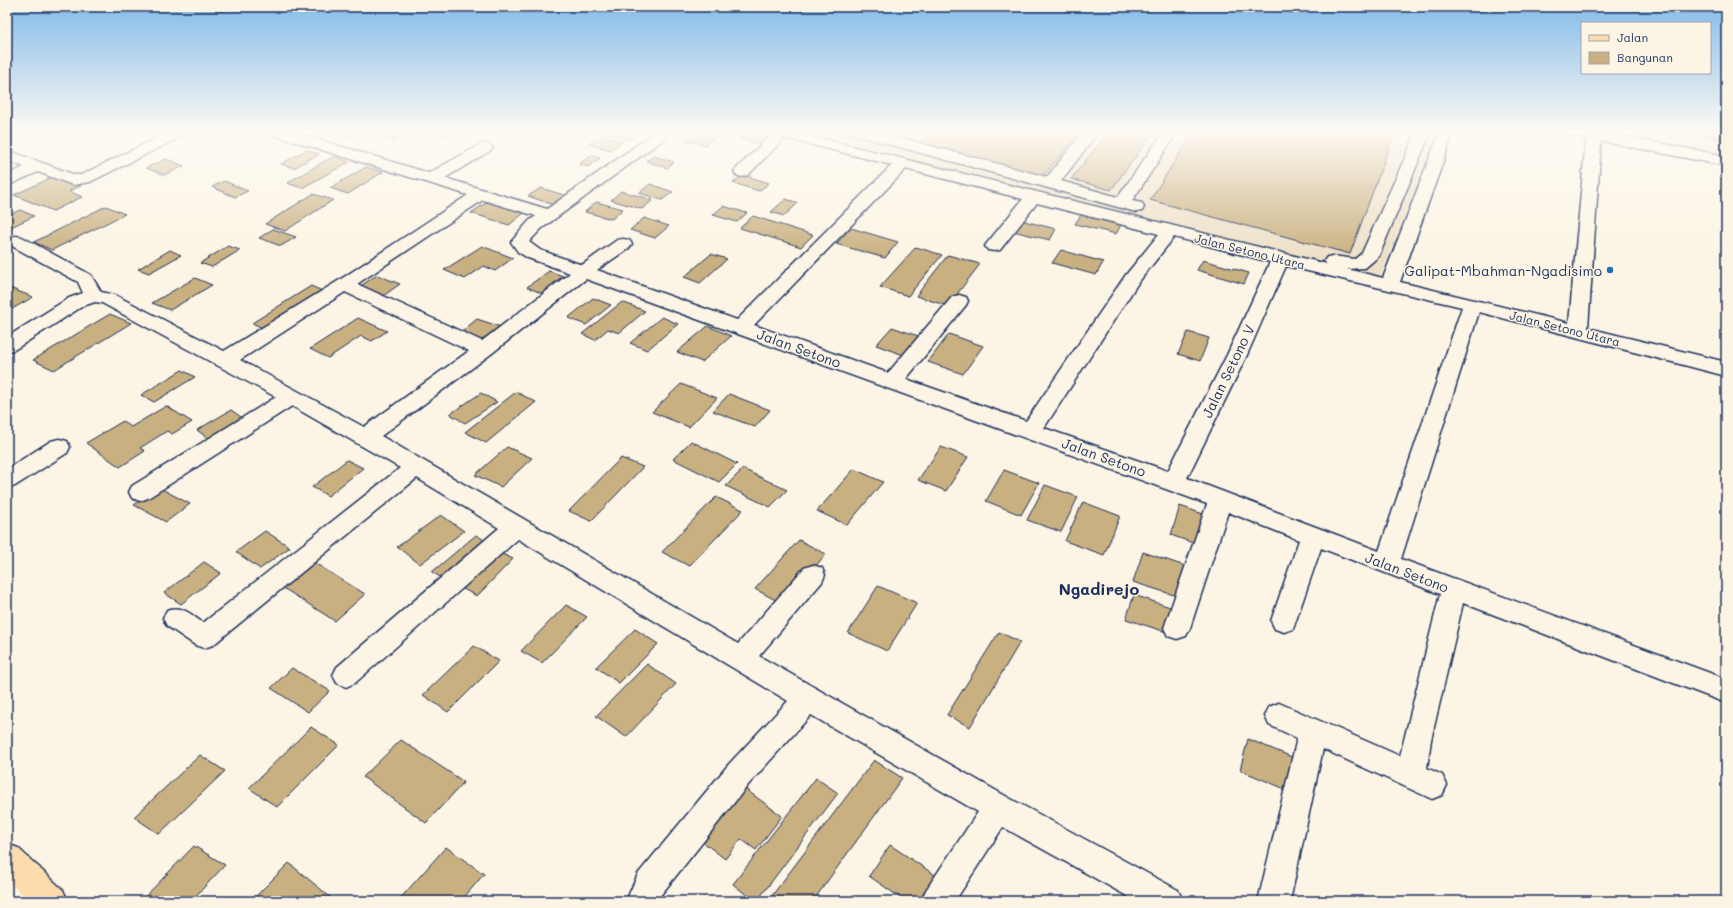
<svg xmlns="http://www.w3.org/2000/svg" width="1733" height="908" viewBox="0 0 1733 908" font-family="Mali,sans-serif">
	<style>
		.built { fill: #ede0c7 }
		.building { fill: #c9b080; stroke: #1b2f5e }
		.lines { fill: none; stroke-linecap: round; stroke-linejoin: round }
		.minor-casing { stroke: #1b2f5e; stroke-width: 3 }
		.major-casing { stroke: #1b2f5e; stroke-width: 3 }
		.minor { fill: #fcf5e5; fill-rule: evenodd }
		.major { fill: #fcdcac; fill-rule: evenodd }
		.poi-dot { fill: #1f6fb2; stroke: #fcf5e5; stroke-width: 1.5 }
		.labels { text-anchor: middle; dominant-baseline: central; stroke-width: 3; stroke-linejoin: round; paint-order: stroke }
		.far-street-label { font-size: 12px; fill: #1b2f5e; stroke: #fcf5e5 }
		.poi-label { font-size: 14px; fill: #1b2f5e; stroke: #fcf5e5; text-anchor: end }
		.street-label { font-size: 14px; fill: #1b2f5e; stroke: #fcf5e5 }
		.quarter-label { font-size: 16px; font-weight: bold; fill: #1b2f5e; stroke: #fcf5e5 }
	</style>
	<rect width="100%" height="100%" fill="#fcf5e5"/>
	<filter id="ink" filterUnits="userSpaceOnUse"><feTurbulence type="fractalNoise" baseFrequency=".025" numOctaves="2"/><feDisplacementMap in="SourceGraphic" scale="8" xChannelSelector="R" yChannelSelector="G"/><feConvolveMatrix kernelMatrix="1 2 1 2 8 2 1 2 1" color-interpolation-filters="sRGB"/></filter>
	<g filter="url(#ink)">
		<!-- built -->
		<g class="built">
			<polygon points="800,131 1438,131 1380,278"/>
			<polygon points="1587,131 1726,131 1726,157"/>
		</g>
		<!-- building -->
		<g class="building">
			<polygon points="347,131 362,131 351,136 342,133"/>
			<polygon points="389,131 415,131 393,142 379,136"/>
			<polygon points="432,131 459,131 448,137"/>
			<polygon points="605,131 644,131 629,140"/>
			<polygon points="698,131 717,136 705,145 686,140"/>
			<polygon points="748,131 751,131 771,135 761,144 739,139"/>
			<polygon points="932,131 1081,131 1043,176 919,142"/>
			<polygon points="1110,131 1154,131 1111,190 1071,179"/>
			<polygon points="1194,131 1395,131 1350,254 1150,200"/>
			<polygon points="1678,131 1726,131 1726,140"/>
			<polygon points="601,135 622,142 610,150 589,144"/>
			<polygon points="306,150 319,154 294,168 281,164"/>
			<polygon points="592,155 600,158 588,167 579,164"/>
			<polygon points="334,156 349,162 302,188 287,183"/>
			<polygon points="654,156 674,162 667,168 646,161"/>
			<polygon points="166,159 184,166 164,175 146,168"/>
			<polygon points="366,167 383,172 348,194 330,188"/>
			<polygon points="743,175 769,183 759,191 733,183"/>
			<polygon points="55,176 81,186 69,191 82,197 53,211 14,195"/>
			<polygon points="224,181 248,191 235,197 212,187"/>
			<polygon points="650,184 673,192 662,200 639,193"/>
			<polygon points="541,188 567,196 554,205 528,196"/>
			<polygon points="621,191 653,200 642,209 611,200"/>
			<polygon points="313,194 333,200 285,231 265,224"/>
			<polygon points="786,199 798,203 784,216 771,212"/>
			<polygon points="487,202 524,213 509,225 471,213"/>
			<polygon points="596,202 623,209 612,219 585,212"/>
			<polygon points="106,206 125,214 52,250 34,242"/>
			<polygon points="723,206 747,213 737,222 713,215"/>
			<polygon points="20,210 34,216 7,229 7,216"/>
			<polygon points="1081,215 1121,225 1116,234 1075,224"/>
			<polygon points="753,216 813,235 801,247 740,228"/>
			<polygon points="644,218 669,226 655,238 630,230"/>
			<polygon points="1020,220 1056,229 1050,240 1013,231"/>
			<polygon points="851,228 898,242 885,258 836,244"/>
			<polygon points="273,229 296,237 281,246 259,238"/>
			<polygon points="228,246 240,250 212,267 200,263"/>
			<polygon points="482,246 513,258 495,271 484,266 465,279 444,270"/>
			<polygon points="916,247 942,255 908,296 880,287"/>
			<polygon points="170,250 181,255 149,273 138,269"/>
			<polygon points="1061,250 1103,262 1096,275 1052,263"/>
			<polygon points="711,254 727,259 700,283 684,277"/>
			<polygon points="948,255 980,264 948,306 916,296"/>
			<polygon points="1203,260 1249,273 1244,284 1197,270"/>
			<polygon points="549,271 563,276 541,293 527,287"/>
			<polygon points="377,275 400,284 383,296 359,287"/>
			<polygon points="195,278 212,285 170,310 152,303"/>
			<polygon points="311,286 327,293 269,331 252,323"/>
			<polygon points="7,287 33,297 7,312"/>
			<polygon points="593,298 611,305 586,325 568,318"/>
			<polygon points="622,302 645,311 619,333 608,329 595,340 582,334"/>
			<polygon points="110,314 131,323 54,370 33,360"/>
			<polygon points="662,317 678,324 647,350 630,343"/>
			<polygon points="358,318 387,331 372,341 361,336 328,358 310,349"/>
			<polygon points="477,319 504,328 487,343 460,333"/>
			<polygon points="708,326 731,336 702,362 677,352"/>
			<polygon points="892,327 924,338 909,357 876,345"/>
			<polygon points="1188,332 1209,338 1200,361 1178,354"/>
			<polygon points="949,334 983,346 963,374 928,362"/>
			<polygon points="182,370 195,377 154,402 141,395"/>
			<polygon points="681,384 717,398 689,427 652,412"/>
			<polygon points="516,392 536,402 486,443 465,432"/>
			<polygon points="481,393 497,402 465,423 450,414"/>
			<polygon points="729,394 770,410 755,427 713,411"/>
			<polygon points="166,406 192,422 172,434 167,431 140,448 145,451 120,467 86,443 123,421 131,427"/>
			<polygon points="231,410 244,419 210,440 197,430"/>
			<polygon points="691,441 737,464 719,482 673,459"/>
			<polygon points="507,447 532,458 501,487 475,475"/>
			<polygon points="941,447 968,457 946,491 918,480"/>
			<polygon points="621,458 643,467 591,521 569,511"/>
			<polygon points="347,460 363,468 328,496 312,487"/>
			<polygon points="743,469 787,490 770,507 726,486"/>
			<polygon points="854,469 883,482 847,525 817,511"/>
			<polygon points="1004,470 1039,483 1021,515 986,501"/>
			<polygon points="1045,485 1078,497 1061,532 1027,520"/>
			<polygon points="158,487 190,504 166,522 134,505"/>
			<polygon points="716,497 743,510 689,566 662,552"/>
			<polygon points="1083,502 1120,516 1104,555 1065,541"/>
			<polygon points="1180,506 1203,514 1193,543 1171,535"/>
			<polygon points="441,515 464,531 420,564 397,547"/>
			<polygon points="265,531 290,547 260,569 236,552"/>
			<polygon points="476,535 491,544 447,581 432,572"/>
			<polygon points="799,540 826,554 783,604 755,589"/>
			<polygon points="494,550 513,559 477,596 457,586"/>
			<polygon points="1143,552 1185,566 1177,596 1133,582"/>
			<polygon points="308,559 365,594 335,621 277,584"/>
			<polygon points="204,562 221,573 181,604 164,593"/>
			<polygon points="878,586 917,603 887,651 848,633"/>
			<polygon points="1134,595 1173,608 1166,632 1126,619"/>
			<polygon points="566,605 587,617 542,663 521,651"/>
			<polygon points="635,629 658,644 619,683 596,667"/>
			<polygon points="999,632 1020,642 970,727 947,715"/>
			<polygon points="474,646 499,661 448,712 423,695"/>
			<polygon points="647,664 676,684 626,737 596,716"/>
			<polygon points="292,668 330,691 308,712 271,688"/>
			<polygon points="311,727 339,745 277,807 249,788"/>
			<polygon points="1248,739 1292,757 1285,789 1240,770"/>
			<polygon points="401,740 464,782 426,823 363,777"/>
			<polygon points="200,755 225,771 159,834 134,817"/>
			<polygon points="874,760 902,778 813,901 768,901"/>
			<polygon points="816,778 838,793 757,901 754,901 733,884"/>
			<polygon points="737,783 782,816 756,850 741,839 725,859 694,835"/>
			<polygon points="890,845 938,877 924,901 905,901 869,876"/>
			<polygon points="194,846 225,865 191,901 141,901"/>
			<polygon points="446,847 484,874 461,901 398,901"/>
			<polygon points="289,863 335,901 251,901"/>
		</g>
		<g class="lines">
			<defs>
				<g id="minor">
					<polygon points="171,131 189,131 187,134 90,182 73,185 38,172 7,186 7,175 24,167 7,160 7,150 75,175 81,175"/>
					<path d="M268,131H290L429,173L480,145L485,143L490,145L493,148L490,151L445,178L547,209L657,131H673L671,134L541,229L529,242L540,250L582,265L617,240L623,239L629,240L632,244L629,248L597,270L737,320L892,165L785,138L748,175L742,177L736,175L734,172L736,169L771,135L769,134L767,131H791L1327,264L1324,261L1327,257L1333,256L1355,259L1362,253L1417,131H1431L1379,256L1365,268L1347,269L1383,278L1440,131H1454L1400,282L1569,323L1586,138L1567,134L1565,131H1595L1726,156V166L1601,141L1588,328L1726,362V376L1479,312L1401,559L1726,679V703L1463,603L1431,740L1427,768L1442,775L1447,785L1442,795L1432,799L1323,749L1290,901H1258L1297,738L1269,725L1265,716L1269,707L1279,703L1400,756L1440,594L1321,548L1293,629L1284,632L1275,629L1271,621L1299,540L1228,512L1190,628L1186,636L1177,639L1168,636L1164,628L1207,504L586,279L491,354L381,436L738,644L804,568L813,565L822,568L825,575L822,582L759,656L1009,798L1178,890L1183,901H1136L1003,827L955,901H921L926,890L978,812L811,715L749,784L660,896L658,901H626L638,874L729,764L788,701L518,539L355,683L346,687L337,683L333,675L337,667L499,528L417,478L213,645L204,648L195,645L167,626L163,618L167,610C183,605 190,614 203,623L400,468L292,406L148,498L140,501L132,498L129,492L132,486L276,397L102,303L95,302L83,306L14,350L7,352V337L69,298L83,293L78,282L10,245L7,241L10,237L16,236L22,237L91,275L101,292L115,295L224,351L338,281L468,195L270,134ZM906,169L1023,199L988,242L985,246L988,250L994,251L1000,250L1037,203L1159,234L1125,276L1026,421L906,379L966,305L968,301L966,297L959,295L952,297L888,373L754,325ZM483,200L536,216L529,221L511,242L518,252L528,258L570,273L482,341L357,284ZM1174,237L1270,262L1227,355L1168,471L1044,428L1138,283ZM1286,266L1462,307L1379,551L1187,478L1247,355ZM345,292L469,351L364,427L240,360Z"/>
					<polygon points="850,131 874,131 1047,177 1084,131 1099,131 1061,181 1118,197 1164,131 1178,131 1132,201 1142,203 1144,207 1142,211 1136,212 852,134"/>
					<polygon points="59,439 67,441 70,447 67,453 15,486 7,488 7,469 51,441"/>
					<polygon points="28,862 39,867 44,878 39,889 26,901 7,901 7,876 17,867"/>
				</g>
				<polygon id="major" points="7,844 18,848 63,890 68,901 29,901 7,880"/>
			</defs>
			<!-- minor casing -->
			<use href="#minor" class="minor-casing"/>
			<!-- major casing -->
			<use href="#major" class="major-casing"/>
			<!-- minor -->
			<use href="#minor" class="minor"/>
			<!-- major -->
			<use href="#major" class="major"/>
		</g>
	</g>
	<!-- sky -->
	<linearGradient id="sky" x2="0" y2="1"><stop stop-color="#83bbe9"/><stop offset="0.51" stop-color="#fefaf3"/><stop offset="1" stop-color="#fefaf3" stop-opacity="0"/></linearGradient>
	<rect width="1733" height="258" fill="url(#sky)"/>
	<!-- markers -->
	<circle class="poi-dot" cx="1610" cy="270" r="4"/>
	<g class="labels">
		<!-- far-street labels -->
		<g class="far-street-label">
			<text transform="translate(1250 251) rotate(14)">Jalan Setono Utara</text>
			<text transform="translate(1565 328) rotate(14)">Jalan Setono Utara</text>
		</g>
		<!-- poi labels -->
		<g class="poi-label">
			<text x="1602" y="270">Galipat-Mbahman-Ngadisimo</text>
		</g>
		<!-- street labels -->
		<g class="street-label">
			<text transform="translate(799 348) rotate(20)">Jalan Setono</text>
			<text transform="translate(1228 371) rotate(-64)">Jalan Setono V</text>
			<text transform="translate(1104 457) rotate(20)">Jalan Setono</text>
			<text transform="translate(1407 572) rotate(21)">Jalan Setono</text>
		</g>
		<!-- quarter labels -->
		<g class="quarter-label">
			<text x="1099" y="588">Ngadirejo</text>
		</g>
	</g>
	<!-- margin -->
	<rect width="1733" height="908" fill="none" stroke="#fcf5e5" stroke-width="24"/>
	<rect x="12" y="12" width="1709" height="884" fill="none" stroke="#1b2f5e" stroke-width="1.5" filter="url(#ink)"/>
	<!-- legend -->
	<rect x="1581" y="22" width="130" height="52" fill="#fcf5e5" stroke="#a2a6af"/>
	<rect x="1589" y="35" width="20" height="6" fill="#fcdcac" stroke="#a2a6af"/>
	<text x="1617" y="42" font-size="12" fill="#1b2f5e">Jalan</text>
	<rect x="1589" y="52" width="20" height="12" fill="#c9b080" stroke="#a2a6af"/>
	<text x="1617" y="62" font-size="12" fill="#1b2f5e">Bangunan</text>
</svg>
